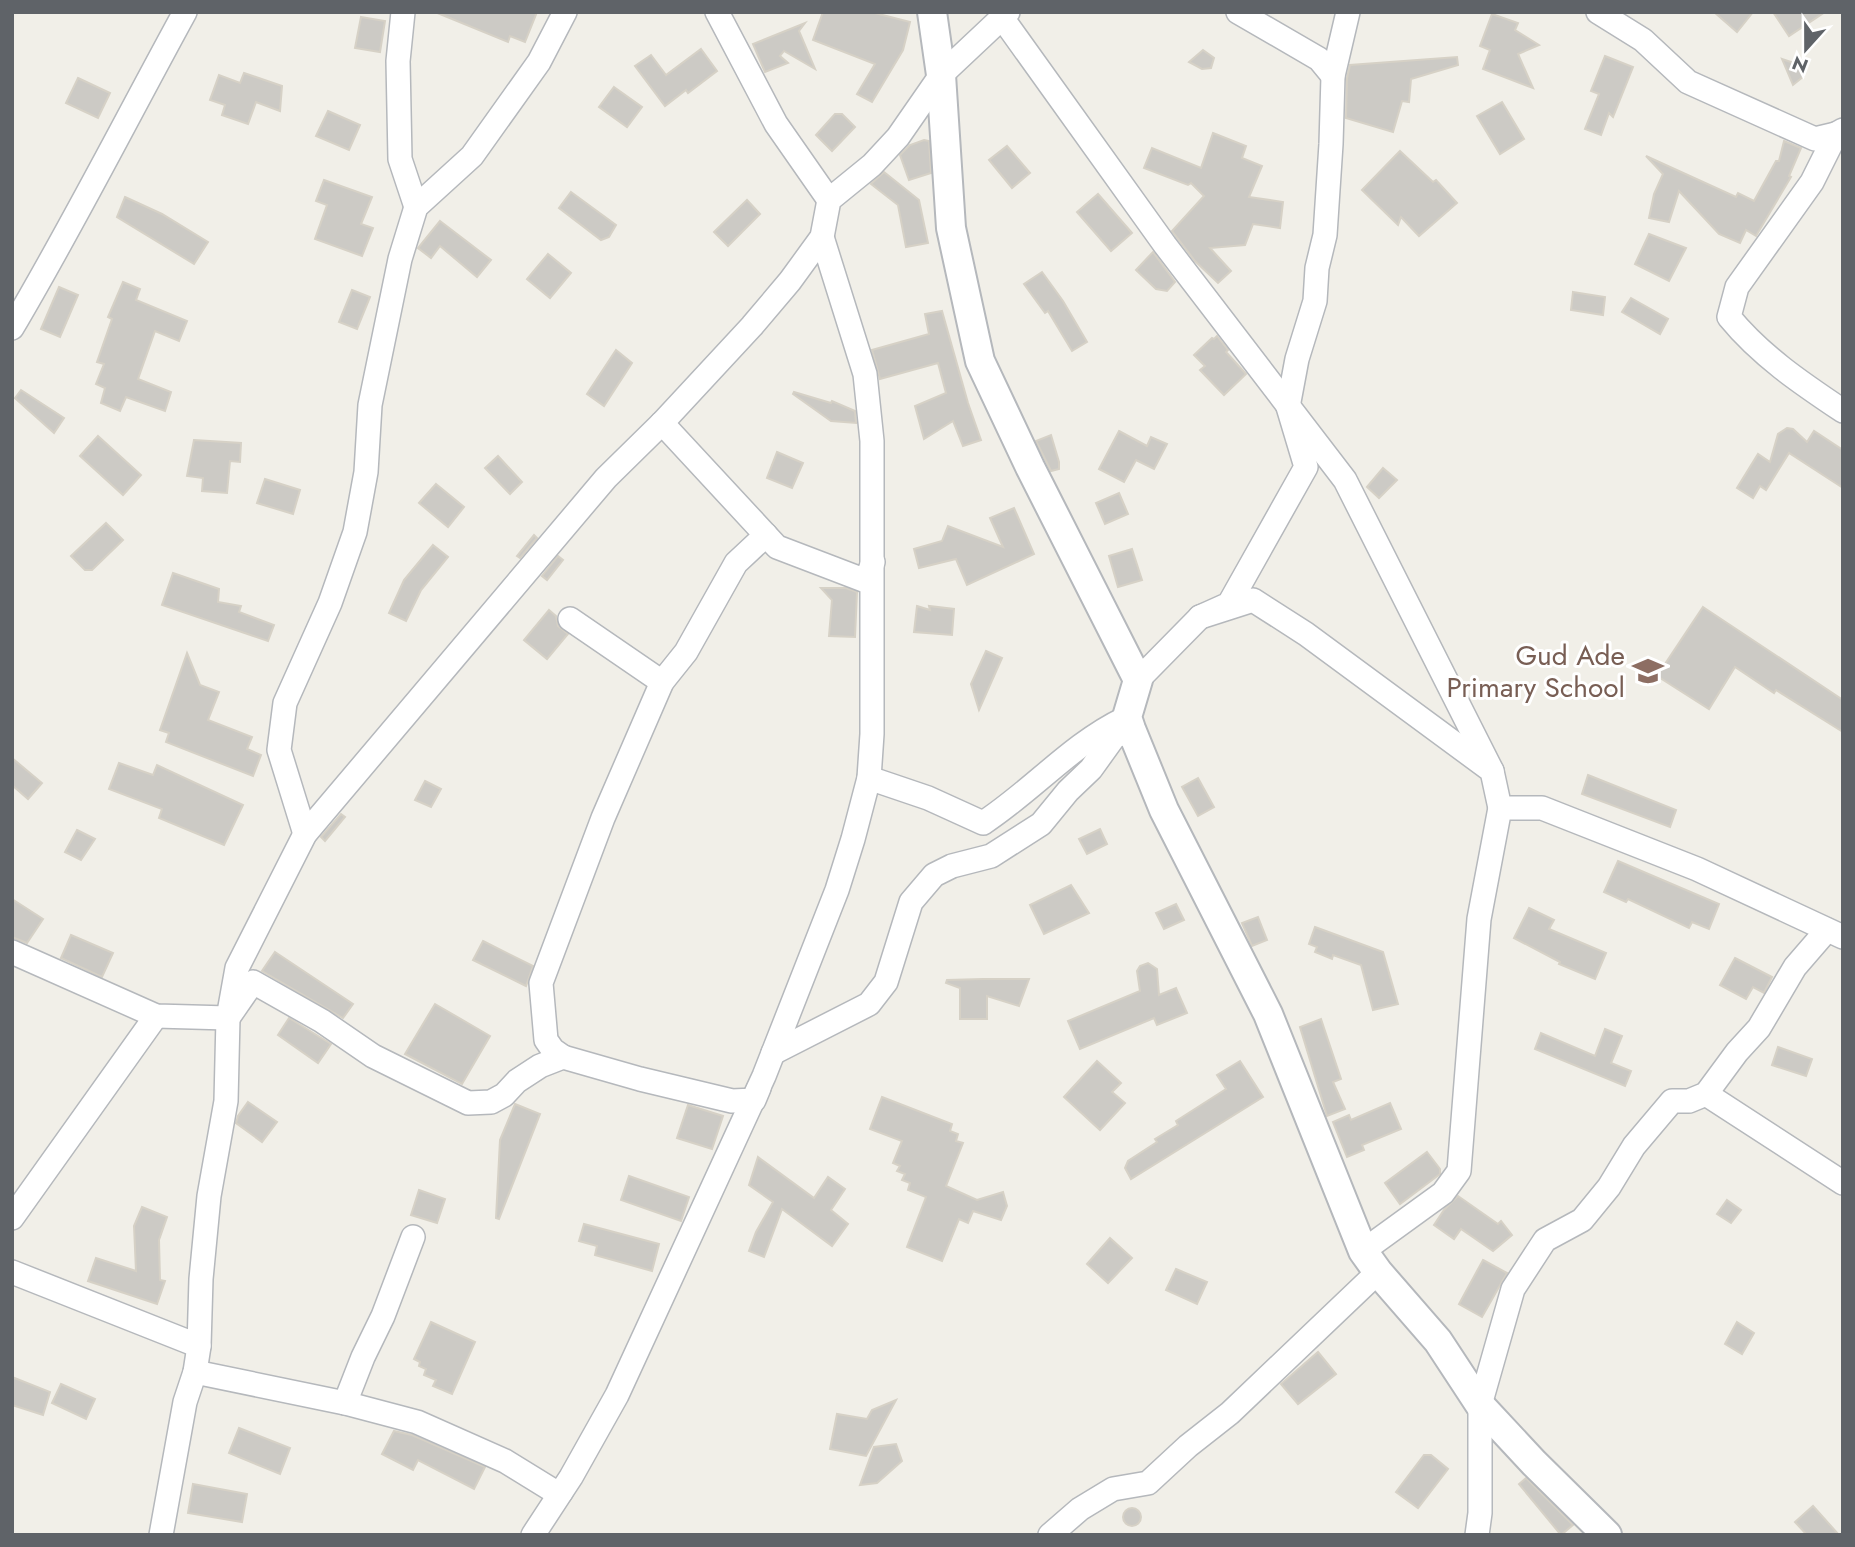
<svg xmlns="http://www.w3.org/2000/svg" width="1855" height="1547" viewBox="0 0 1855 1547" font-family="Jost,sans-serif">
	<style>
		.building { fill: #cccac5; stroke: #d6d1c6; stroke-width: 2 }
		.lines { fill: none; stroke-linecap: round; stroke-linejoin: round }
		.minor-casing { stroke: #b5b8bc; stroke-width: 26 }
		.tertiary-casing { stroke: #b5b8bc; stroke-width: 32 }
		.minor { stroke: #fff; stroke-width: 23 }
		.tertiary { stroke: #fff; stroke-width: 28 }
		.labels { text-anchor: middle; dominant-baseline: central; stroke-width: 6; stroke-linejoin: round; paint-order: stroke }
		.education-label { font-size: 28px; fill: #785e54; stroke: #fff; text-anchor: end }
	</style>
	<rect width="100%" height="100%" fill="#f1efe8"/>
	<!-- building -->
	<g class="building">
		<polygon points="435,12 537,12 525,42 510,36 508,42"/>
		<polygon points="823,12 871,12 910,22 903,50 872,102 857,94 875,64 813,40"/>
		<polygon points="1714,12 1753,12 1737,32"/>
		<polygon points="1773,12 1825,12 1789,36"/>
		<polygon points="1492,14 1518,23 1515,30 1539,45 1518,54 1533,88 1483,69 1490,50 1480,46"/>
		<polygon points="361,17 385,21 380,52 355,48"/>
		<polygon points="805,23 799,31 815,69 784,51 780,56 788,63 765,72 753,44"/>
		<polygon points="701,49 717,71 688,93 686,90 665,106 635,66 651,55 666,75"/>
		<polygon points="1203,50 1214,58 1211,68 1202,69 1189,62"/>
		<polygon points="1605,56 1633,67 1613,117 1609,113 1601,135 1585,129 1599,94 1591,91"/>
		<polygon points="1457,57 1458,65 1411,79 1409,102 1402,101 1393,132 1346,118 1347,78 1350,65"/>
		<polygon points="1782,59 1803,66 1804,76 1793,85"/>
		<polygon points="244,73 282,86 280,111 256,102 248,124 222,115 225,105 210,100 219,75 240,83"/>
		<polygon points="78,78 110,93 98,118 66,103"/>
		<polygon points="614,87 642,107 627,127 599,107"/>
		<polygon points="1502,102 1524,139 1500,154 1477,116"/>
		<polygon points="328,111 360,125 349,150 316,136"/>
		<polygon points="835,114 842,114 855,127 832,151 816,135"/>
		<polygon points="1213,133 1246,146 1242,158 1262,166 1249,197 1283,202 1280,228 1253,224 1245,245 1210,248 1231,271 1218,283 1195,261 1172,231 1204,196 1191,183 1188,185 1144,168 1152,148 1201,168"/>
		<polygon points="924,140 929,141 931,173 909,180 900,155 910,145"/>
		<polygon points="1784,141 1801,148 1789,176 1791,177 1756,236 1746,230 1740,243 1719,234 1679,191 1669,222 1649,218 1654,194 1663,174 1646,156 1736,197 1738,193 1754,201 1776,161 1779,161"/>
		<polygon points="1007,146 1030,173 1012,188 989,160"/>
		<polygon points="1400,151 1433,182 1436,180 1457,203 1419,236 1401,217 1398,225 1362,190"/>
		<polygon points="884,172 919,200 928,243 906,247 898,205 871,184"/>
		<polygon points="324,180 372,197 361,224 373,228 362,256 315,239 327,205 316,201"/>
		<polygon points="571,192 616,225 609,237 601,240 559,208"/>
		<polygon points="1098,194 1132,233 1111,251 1077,212"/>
		<polygon points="125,197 162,214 208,242 194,264 117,217"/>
		<polygon points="747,200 760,214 728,246 714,232"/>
		<polygon points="440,221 491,260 477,277 440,246 431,258 418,248"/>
		<polygon points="1649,234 1686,248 1669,281 1635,264"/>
		<polygon points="1153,252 1175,282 1167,291 1156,289 1136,270"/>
		<polygon points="548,254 571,273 550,298 527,279"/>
		<polygon points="1042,272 1063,301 1087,342 1072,351 1048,311 1045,313 1024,284"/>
		<polygon points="123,282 140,289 136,300 187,321 179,341 155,331 138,379 171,392 165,411 126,397 120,411 101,403 105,388 96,384 104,364 97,362 112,319 108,317"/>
		<polygon points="59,287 78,295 60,337 41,329"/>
		<polygon points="352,290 370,297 357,329 339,322"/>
		<polygon points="1573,292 1605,297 1603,315 1571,310"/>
		<polygon points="1631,298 1668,319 1660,334 1622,312"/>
		<polygon points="942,311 968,403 981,440 963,446 953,421 924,439 915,406 946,393 938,363 880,379 872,350 929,334 925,314"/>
		<polygon points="1217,336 1228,350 1226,352 1246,374 1224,395 1200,370 1205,366 1194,355 1212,338 1214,339"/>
		<polygon points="616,350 632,363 604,406 587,394"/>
		<polygon points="21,390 64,418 54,433 15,398"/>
		<polygon points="794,392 831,403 832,401 855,411 856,423 831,421 793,394"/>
		<polygon points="1787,428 1793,429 1807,442 1814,431 1843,450 1843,488 1789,453 1766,490 1760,486 1753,498 1737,488 1758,454 1770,462 1778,434"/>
		<polygon points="1119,431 1147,446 1151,437 1167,444 1154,469 1136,460 1124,482 1099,469"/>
		<polygon points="1051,435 1059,462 1059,469 1051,471 1036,441"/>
		<polygon points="98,436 141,475 123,495 80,456"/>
		<polygon points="194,440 241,443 240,462 230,461 227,493 202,491 203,478 187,476"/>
		<polygon points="777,452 803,463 792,488 767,478"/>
		<polygon points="498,456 522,482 510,494 485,468"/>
		<polygon points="1383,468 1397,480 1379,498 1367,487"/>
		<polygon points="265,479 300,490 293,514 257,503"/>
		<polygon points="436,484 464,507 448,527 419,503"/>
		<polygon points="1119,493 1128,514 1105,524 1096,503"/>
		<polygon points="1014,508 1034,554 967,585 956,559 919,568 914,549 942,541 948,526 1003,547 990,518"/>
		<polygon points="106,523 123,540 92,570 85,570 71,556"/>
		<polygon points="534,535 537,538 520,558 517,556"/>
		<polygon points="433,545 448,557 421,590 406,621 389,613 404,580"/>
		<polygon points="1132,549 1142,580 1118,587 1109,556"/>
		<polygon points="558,556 563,560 547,580 542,576"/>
		<polygon points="173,573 219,589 218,602 241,606 239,612 274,625 268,641 162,605"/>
		<polygon points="821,588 846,588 857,592 855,637 829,636 832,600"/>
		<polygon points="917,606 930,610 929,606 954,609 952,635 914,632"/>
		<polygon points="1703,607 1843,700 1843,732 1776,690 1774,693 1735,667 1709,709 1657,676"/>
		<polygon points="549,610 556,616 558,626 568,634 547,659 524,640"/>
		<polygon points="986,651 1002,658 979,710 971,684"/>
		<polygon points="187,653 200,685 219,692 208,720 252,737 247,749 261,755 253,776 166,742 169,733 160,730"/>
		<polygon points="12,758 42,783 28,799 12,785"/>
		<polygon points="119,763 153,775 157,765 243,805 224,845 159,818 162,809 109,789"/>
		<polygon points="1588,775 1676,810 1670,827 1582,794"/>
		<polygon points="1198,778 1214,807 1198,816 1182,787"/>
		<polygon points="425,781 441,789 431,807 415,800"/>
		<polygon points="341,814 345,817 325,841 321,837"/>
		<polygon points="1100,829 1107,844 1087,854 1079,839"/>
		<polygon points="77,830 95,839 81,860 65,852"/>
		<polygon points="1618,861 1719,904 1709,929 1692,922 1689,928 1628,899 1626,902 1604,892"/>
		<polygon points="1071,885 1089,913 1044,934 1030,905"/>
		<polygon points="12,899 43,919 27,943 12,937"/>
		<polygon points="1176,904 1184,920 1164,929 1156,913"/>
		<polygon points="1529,908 1554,920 1549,929 1606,953 1595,979 1559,964 1560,962 1514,938"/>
		<polygon points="1258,917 1267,940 1252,946 1242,923"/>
		<polygon points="1315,927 1383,952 1398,1004 1373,1010 1361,965 1333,955 1332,959 1315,952 1317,947 1309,944"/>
		<polygon points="71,935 113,953 102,977 61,958"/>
		<polygon points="483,941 533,966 526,986 473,960"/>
		<polygon points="275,952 353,1004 343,1018 262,971"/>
		<polygon points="1735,958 1772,977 1764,993 1753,987 1746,999 1720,985"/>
		<polygon points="1148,963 1157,969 1159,995 1176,988 1187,1013 1157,1025 1154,1018 1080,1049 1068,1021 1140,991 1137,971 1140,966"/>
		<polygon points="983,979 1029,979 1019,1006 987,996 987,1019 960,1019 960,988 946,983 947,980"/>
		<polygon points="435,1004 490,1036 462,1084 405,1054"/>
		<polygon points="289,1018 331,1044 318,1063 278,1035"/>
		<polygon points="1321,1019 1341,1079 1333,1082 1345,1109 1327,1116 1300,1027"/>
		<polygon points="1605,1029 1622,1036 1611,1063 1631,1071 1625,1086 1535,1049 1541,1033 1595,1056"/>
		<polygon points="1778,1047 1812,1059 1806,1076 1772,1065"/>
		<polygon points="1097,1061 1121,1083 1112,1092 1125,1103 1100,1130 1064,1097"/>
		<polygon points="1240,1061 1263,1097 1131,1179 1125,1168 1128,1161 1157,1142 1155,1139 1178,1125 1176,1121 1226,1089 1217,1075"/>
		<polygon points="882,1097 952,1124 950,1131 958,1134 956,1141 963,1143 946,1186 977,1200 1003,1192 1007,1206 1001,1220 973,1211 968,1223 959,1219 942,1261 907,1247 926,1197 908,1190 910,1183 902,1180 905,1174 897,1171 900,1166 893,1163 902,1141 870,1129"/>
		<polygon points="248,1102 277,1122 262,1142 236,1123 238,1116"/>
		<polygon points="1390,1103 1401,1129 1362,1145 1364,1150 1347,1157 1333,1122 1349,1115 1351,1120"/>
		<polygon points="515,1104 540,1114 499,1219 496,1218 500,1140"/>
		<polygon points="688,1105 723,1116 712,1149 677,1138"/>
		<polygon points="1427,1152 1440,1169 1440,1174 1400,1204 1385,1183"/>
		<polygon points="758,1157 814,1198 828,1177 845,1189 831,1210 848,1224 832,1246 782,1209 764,1257 749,1251 756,1232 773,1202 749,1185"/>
		<polygon points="629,1176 689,1197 681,1221 621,1200"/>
		<polygon points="419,1190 445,1199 437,1223 411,1215"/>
		<polygon points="1458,1196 1498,1224 1501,1221 1512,1235 1493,1251 1461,1229 1454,1239 1434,1225 1444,1210"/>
		<polygon points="1727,1200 1741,1210 1731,1223 1717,1214"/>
		<polygon points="142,1207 167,1217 159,1240 160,1280 165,1281 157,1304 88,1281 96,1258 136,1271 134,1226"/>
		<polygon points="584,1224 659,1244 652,1271 595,1255 597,1246 579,1241"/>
		<polygon points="1110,1238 1132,1258 1108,1283 1087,1264"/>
		<polygon points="1483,1260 1507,1273 1482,1317 1459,1304"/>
		<polygon points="1176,1269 1207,1282 1197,1304 1166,1290"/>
		<polygon points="431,1322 475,1342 452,1394 433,1386 436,1380 424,1375 426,1369 419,1366 420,1362 414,1359"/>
		<polygon points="1737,1322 1754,1333 1742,1354 1725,1344"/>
		<polygon points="1318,1352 1336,1374 1298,1404 1281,1384"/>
		<polygon points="12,1377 50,1392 43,1415 12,1405"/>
		<polygon points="61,1384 95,1399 86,1419 52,1403"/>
		<polygon points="896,1400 866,1456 830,1449 837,1414 867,1419 872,1410"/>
		<polygon points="239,1428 290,1448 280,1474 229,1453"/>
		<polygon points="394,1431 412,1435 485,1467 474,1489 418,1460 413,1470 382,1454"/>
		<polygon points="896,1444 902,1461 877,1483 860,1485 874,1447"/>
		<polygon points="1424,1455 1431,1455 1448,1469 1418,1508 1396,1492"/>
		<polygon points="1526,1478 1573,1525 1561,1535 1519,1484"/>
		<polygon points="193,1484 247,1494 242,1522 188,1513"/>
		<polygon points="1813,1506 1839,1535 1807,1535 1795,1522"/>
		<circle cx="1132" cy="1517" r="9"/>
	</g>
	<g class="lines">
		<defs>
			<g id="minor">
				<polyline points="403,12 398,61 400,159 416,207"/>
				<polyline points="717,12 776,124 829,200"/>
				<polyline points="1238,12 1319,59 1333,76"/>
				<polyline points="1598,12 1643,40 1688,82 1815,139 1836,134 1843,137"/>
				<polyline points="1003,19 1165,245 1345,480 1492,771"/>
				<path d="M1843,130L1836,134L1812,182L1737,287L1729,317C1761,356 1801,383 1843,411"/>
				<path d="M12,328C73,225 127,118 185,12"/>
				<polyline points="662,423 777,547 866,581 873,562"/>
				<polyline points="1200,617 1253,600 1306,634 1492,771 1500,808 1542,808 1697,869 1843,937"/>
				<polyline points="570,619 662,682"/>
				<polyline points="1138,680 1200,617 1229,604 1306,467 1288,407 1297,359 1315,301 1317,268 1325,235 1331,144 1333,76 1348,12"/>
				<path d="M869,778L928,798L983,823C1032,791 1072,744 1124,719"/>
				<polyline points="305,834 279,750 285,703 330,603 355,532 366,472 370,405 400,259 416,207 472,156 539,62 565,12"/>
				<polyline points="12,952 156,1016 228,1018 253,982 322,1021 373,1056 468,1103 491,1102 504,1095 517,1081 540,1066 563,1057 640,1079 732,1101 754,1100 759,1088"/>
				<polyline points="773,1053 869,1004 886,982 911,902 934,875 952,866 991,856 1041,824 1068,791 1091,769 1114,737 1131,729"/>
				<polyline points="563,1057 553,1050 546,1040 541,983 603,818 662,682 686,652 736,563 766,535"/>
				<polyline points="1706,1094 1843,1183"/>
				<polyline points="12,1218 156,1016"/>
				<polyline points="1363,1251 1443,1193 1459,1171 1479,919 1500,808"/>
				<polyline points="12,1272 199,1346"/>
				<polyline points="195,1372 345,1403 417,1422 505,1461 557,1493 561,1492"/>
				<polyline points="345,1403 363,1357 383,1316 413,1237"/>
				<polyline points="161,1535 185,1402 195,1372 199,1346 201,1279 209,1196 226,1101 228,1018 237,968 305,834 606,478 662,423 752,326 790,281 822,237 829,200 872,165 898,137 941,75 1008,12"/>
				<polyline points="533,1535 571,1477 617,1395 764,1076 837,890 853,839 869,778 872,734 872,441 865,374 822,237"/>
				<polyline points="1050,1535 1080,1509 1113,1489 1148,1483 1188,1446 1230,1413 1378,1272"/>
				<polyline points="1477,1535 1480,1513 1480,1405 1513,1289 1545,1240 1582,1220 1609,1187 1634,1146 1672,1101 1689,1101 1706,1094 1737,1052 1759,1028 1795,967 1827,930"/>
			</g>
			<polyline id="tertiary" points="932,12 941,75 951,228 980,361 1030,467 1138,680 1127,717 1131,729 1164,810 1268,1014 1363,1251 1378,1272 1438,1341 1480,1405 1534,1463 1607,1535"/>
		</defs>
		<!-- minor casing -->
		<use href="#minor" class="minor-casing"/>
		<!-- tertiary casing -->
		<use href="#tertiary" class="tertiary-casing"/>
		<!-- minor -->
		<use href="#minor" class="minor"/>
		<!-- tertiary -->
		<use href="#tertiary" class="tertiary"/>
	</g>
	<!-- icons -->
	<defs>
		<symbol id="school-bare" viewBox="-9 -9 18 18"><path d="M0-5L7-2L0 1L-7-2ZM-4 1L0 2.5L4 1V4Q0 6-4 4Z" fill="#8d6e63" stroke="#fff" stroke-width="2.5" paint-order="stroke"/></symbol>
	</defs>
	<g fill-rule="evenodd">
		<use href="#school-bare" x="1626" y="649" width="44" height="44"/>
	</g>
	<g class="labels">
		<!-- education labels -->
		<g class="education-label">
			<text x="1625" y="655">Gud Ade<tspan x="1625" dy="32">Primary School</tspan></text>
		</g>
	</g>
	<!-- border -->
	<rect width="1855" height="1547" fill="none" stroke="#5f6368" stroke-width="28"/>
	<!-- north arrow -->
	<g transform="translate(1806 49) rotate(201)" stroke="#ffffff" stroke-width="5" paint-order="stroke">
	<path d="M0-5L12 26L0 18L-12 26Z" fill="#5f6368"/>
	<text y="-10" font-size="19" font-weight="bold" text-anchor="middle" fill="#5f6368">N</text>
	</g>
</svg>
